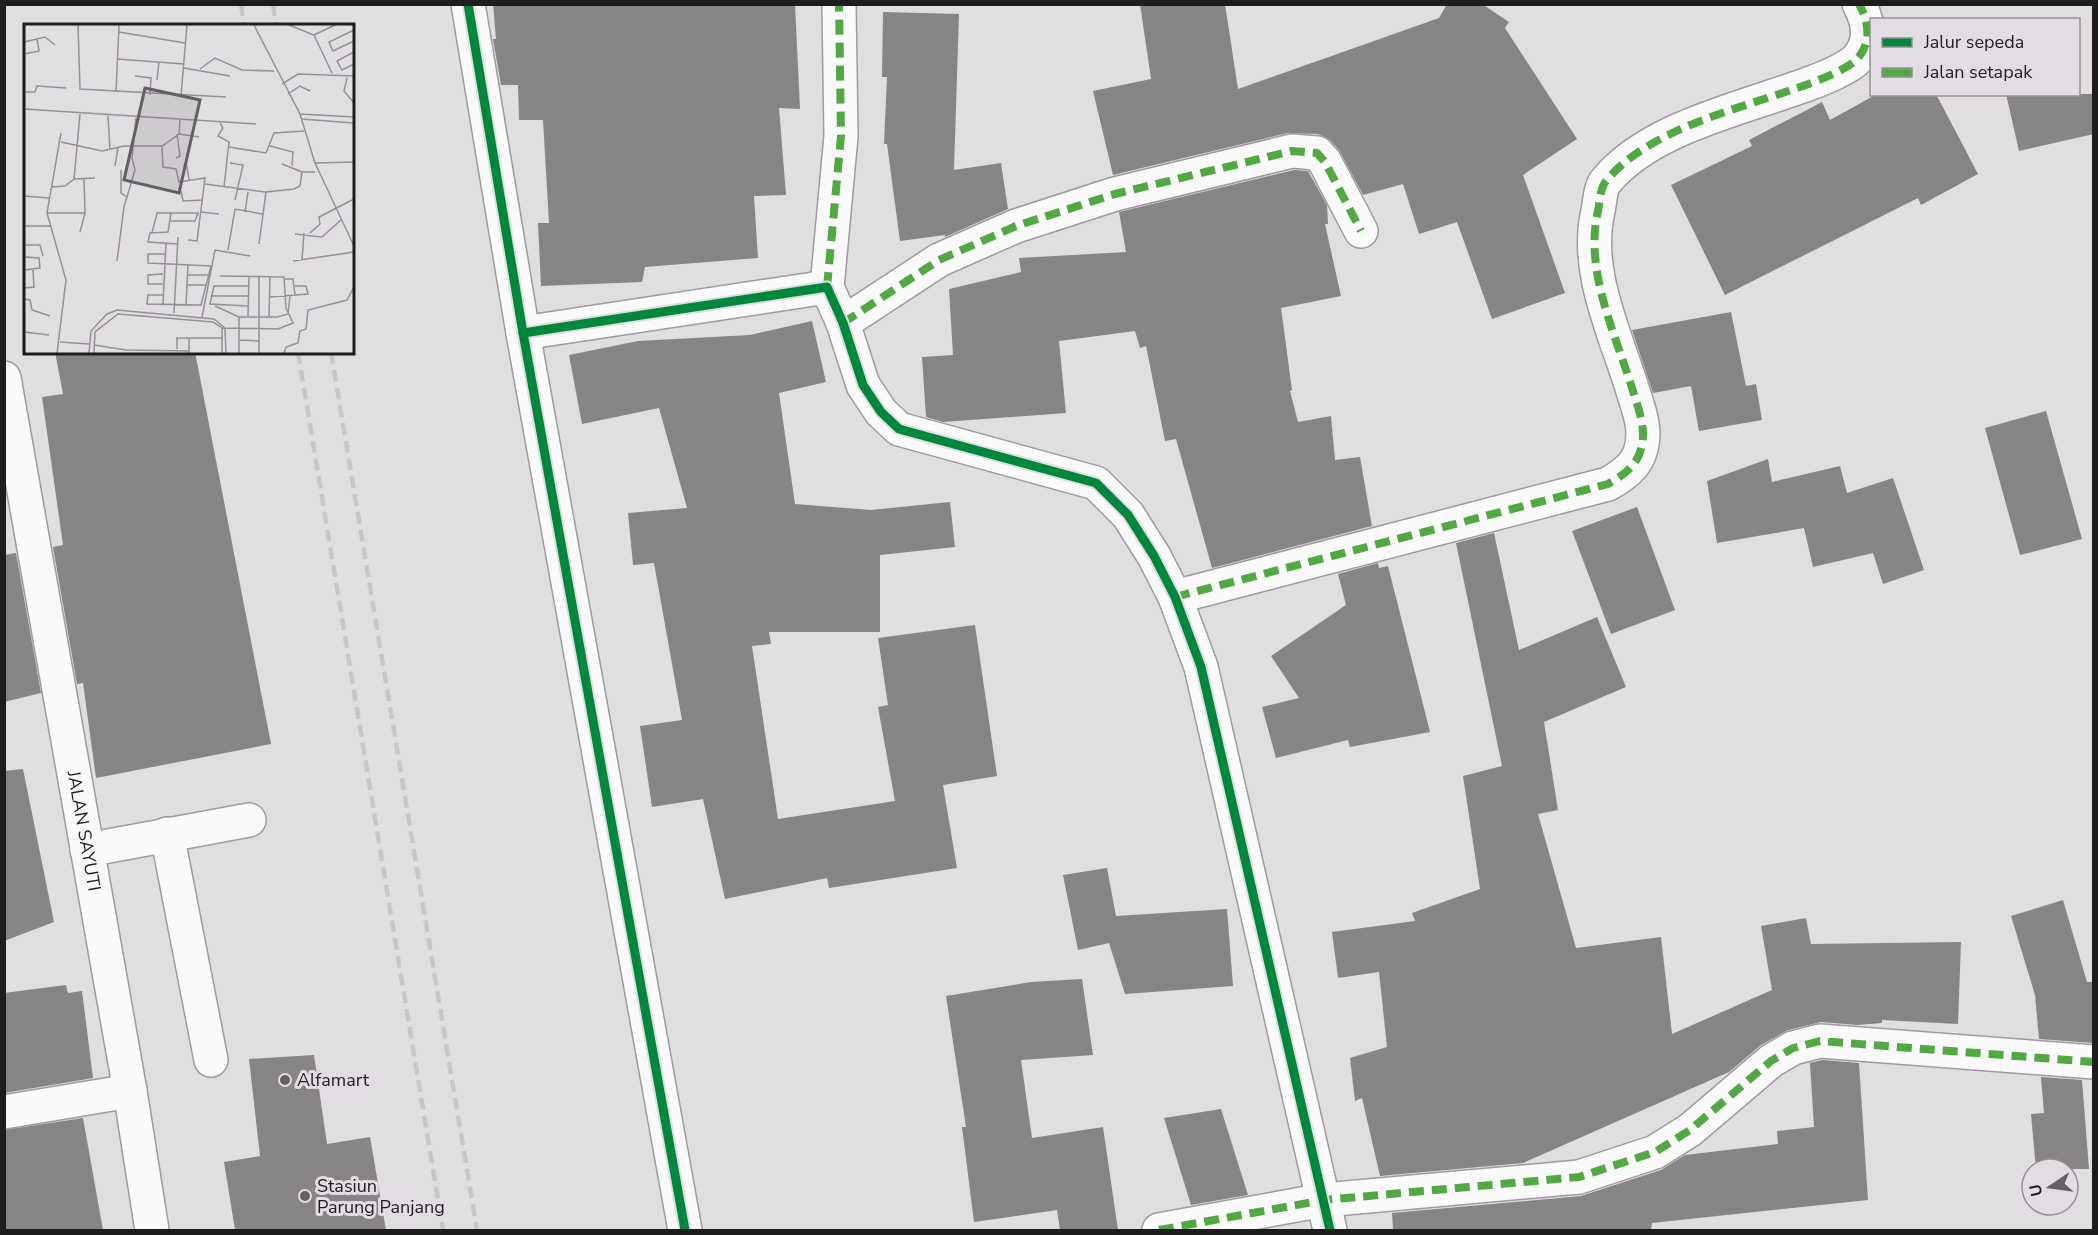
<svg xmlns="http://www.w3.org/2000/svg" width="2098" height="1235" viewBox="0 0 2098 1235" font-family="'Nunito Sans',sans-serif">
	<style>
		.building { fill: #868485 }
		.lines { fill: none; stroke-linecap: round; stroke-linejoin: round }
		.minor-casing { stroke: #9d9b9d; stroke-width: 36 }
		.minor { stroke: #fafafb; stroke-width: 33 }
		.rail { stroke: #c8c7c8; stroke-width: 4.5; stroke-dasharray: 12 6; stroke-linecap: butt }
		.quiet { stroke: #52a943; stroke-width: 8; stroke-dasharray: 15 8; stroke-linecap: butt }
		.cycleway-casing { stroke: #e2dde3; stroke-width: 13 }
		.cycleway { stroke: #00873e; stroke-width: 9 }
		.poi-dot { fill: #626063; stroke: #e2dde3; stroke-width: 2 }
		.labels { text-anchor: middle; dominant-baseline: central; stroke-width: 6; stroke-linejoin: round; paint-order: stroke }
		.street-label { font-size: 18px; fill: #1e1c1e; stroke: #e2dde3 }
		.poi-label { font-size: 18px; fill: #1e1c1e; stroke: #e2dde3; text-anchor: start }
		.inset-road { fill: none; stroke: #939094; stroke-width: 1.5 }
		.view { fill: #626063; fill-opacity: 0.15; stroke: #626063; stroke-width: 3 }
		.inset-edge { fill: none; stroke: #1e1c1e; stroke-width: 3 }
	</style>
	<rect width="100%" height="100%" fill="#e1dee2"/>
	<!-- building -->
	<g class="building">
		<polygon points="493,4 795,4 800,109 779,108 786,195 754,196 758,258 645,267 642,282 541,286 538,223 549,223 543,120 519,120 518,85 501,85 493,39 496,39"/>
		<polygon points="1140,4 1225,4 1238,89 1439,18 1447,4 1482,4 1509,22 1505,28 1577,139 1523,175 1565,293 1492,319 1457,222 1419,234 1403,184 1363,195 1339,150 1330,140 1318,134 1288,133 1113,175 1093,91 1151,79"/>
		<polygon points="883,12 959,14 954,170 1001,163 1008,209 945,237 945,235 900,241 887,144 884,144 887,77 882,77"/>
		<polygon points="1877,94 1936,94 1978,174 1921,205 1918,198 1725,295 1671,185 1752,146 1749,140 1822,102 1830,120"/>
		<polygon points="2006,94 2094,94 2094,134 2019,151"/>
		<polygon points="1294,170 1308,171 1327,205 1328,224 1325,224 1341,296 1281,308 1292,390 1290,391 1298,422 1331,416 1335,460 1360,457 1372,526 1212,568 1176,439 1165,441 1146,346 1140,348 1135,331 1059,341 1066,413 943,422 926,417 922,357 953,355 949,289 1021,272 1019,258 1126,252 1119,212"/>
		<polygon points="1731,312 1746,386 1756,384 1762,420 1699,431 1691,386 1653,393 1632,330"/>
		<polygon points="812,321 826,382 779,393 795,504 871,510 950,502 955,547 880,555 880,632 769,632 771,644 752,646 778,819 895,801 878,707 888,705 878,638 975,625 997,776 943,785 957,868 829,888 827,878 725,899 703,799 652,807 640,726 682,720 654,563 633,565 628,513 687,508 659,408 582,424 569,355 638,341 750,335"/>
		<polygon points="55,352 195,352 271,744 96,778 83,683 77,684 53,547 63,545 42,397 63,394"/>
		<polygon points="2046,411 2082,539 2020,555 1985,428"/>
		<polygon points="1768,459 1772,482 1840,466 1847,493 1893,478 1924,570 1883,584 1873,553 1813,567 1804,528 1717,543 1707,481"/>
		<polygon points="1637,507 1675,610 1611,634 1572,531"/>
		<polygon points="1494,533 1519,650 1597,617 1626,687 1544,722 1558,810 1538,814 1576,948 1661,937 1672,1034 1772,990 1761,926 1806,918 1811,944 1961,942 1958,1024 1882,1020 1882,1023 1857,1025 1821,1022 1788,1030 1761,1045 1729,1072 1523,1163 1380,1176 1362,1098 1355,1101 1350,1058 1387,1047 1379,972 1338,978 1332,932 1415,921 1412,913 1480,889 1463,776 1502,766 1456,543"/>
		<polygon points="16,553 41,693 4,702 4,555"/>
		<polygon points="1378,563 1379,568 1388,566 1430,732 1350,747 1348,740 1276,758 1262,707 1299,698 1271,656 1346,605 1338,574"/>
		<polygon points="23,769 54,922 4,941 4,771"/>
		<polygon points="1107,868 1116,916 1227,909 1233,986 1125,994 1109,943 1078,950 1063,875"/>
		<polygon points="2063,900 2087,982 2094,982 2094,1043 2039,1039 2035,995 2011,916"/>
		<polygon points="1082,979 1093,1055 1021,1060 1032,1138 1103,1127 1118,1230 1060,1230 1057,1210 974,1222 962,1127 966,1127 946,996 1031,982"/>
		<polygon points="66,985 68,993 82,991 93,1078 4,1093 4,993"/>
		<polygon points="314,1055 327,1144 370,1137 386,1230 235,1230 224,1162 260,1156 249,1059"/>
		<polygon points="1822,1060 1859,1063 1868,1200 1652,1223 1651,1230 1393,1230 1392,1213 1581,1196 1661,1170 1685,1155 1778,1144 1777,1131 1814,1127 1810,1063"/>
		<polygon points="2041,1077 2082,1080 2089,1169 2036,1169 2031,1114 2044,1113"/>
		<polygon points="1221,1109 1248,1195 1191,1205 1164,1118"/>
		<polygon points="83,1118 103,1230 4,1230 4,1130"/>
	</g>
	<g class="lines">
		<defs>
			<g id="minor">
				<polyline points="468,4 523,333 685,1230"/>
				<polyline points="827,287 841,136 839,4"/>
				<polyline points="843,323 939,260 1016,226 1115,194 1292,151 1317,153 1325,162 1361,231"/>
				<polyline points="523,333 827,287 843,323 863,385 881,412 899,429 1096,483 1128,515 1154,556 1175,597 1201,667 1330,1230"/>
				<path id="s1" d="M4,378L130,1091L152,1230"/>
				<path d="M1175,597L1608,484C1622,476 1637,466 1641,449C1647,428 1638,408 1632,388C1615,333 1584,270 1598,211C1600,202 1600,188 1606,181C1647,131 1731,111 1791,90C1809,84 1844,72 1857,59C1872,43 1869,22 1859,4"/>
				<polyline points="167,834 211,1060"/>
				<polyline points="87,850 249,820"/>
				<polyline points="4,1112 130,1091"/>
				<polyline points="1159,1230 1324,1200 1579,1177 1655,1152 1690,1130 1771,1061 1793,1048 1820,1041 2094,1062"/>
			</g>
		</defs>
		<!-- minor casing -->
		<use href="#minor" class="minor-casing"/>
		<!-- minor -->
		<use href="#minor" class="minor"/>
		<!-- rail -->
		<g class="rail">
			<polyline points="241,4 244,26"/>
			<polyline points="273,4 276,26"/>
			<polyline points="298,352 443,1230"/>
			<polyline points="331,352 477,1230"/>
		</g>
		<!-- quiet -->
		<g class="quiet">
			<polyline points="827,287 841,136 839,4"/>
			<polyline points="843,323 939,260 1016,226 1115,194 1292,151 1317,153 1325,162 1361,231"/>
			<path d="M1175,597L1608,484C1622,476 1637,466 1641,449C1647,428 1638,408 1632,388C1615,333 1584,270 1598,211C1600,202 1600,188 1606,181C1647,131 1731,111 1791,90C1809,84 1844,72 1857,59C1872,43 1869,22 1859,4"/>
			<polyline points="1159,1230 1324,1200 1579,1177 1655,1152 1690,1130 1771,1061 1793,1048 1820,1041 2094,1062"/>
		</g>
		<defs>
			<g id="cycleway">
				<polyline points="468,4 523,333 685,1230"/>
				<polyline points="523,333 827,287 843,323 863,385 881,412 899,429 1096,483 1128,515 1154,556 1175,597 1201,667 1330,1230"/>
			</g>
		</defs>
		<!-- cycleway casing -->
		<use href="#cycleway" class="cycleway-casing"/>
		<!-- cycleway -->
		<use href="#cycleway" class="cycleway"/>
	</g>
	<!-- markers -->
	<g class="poi-dot">
		<circle cx="285" cy="1080" r="6"/>
		<circle cx="305" cy="1196" r="6"/>
	</g>
	<g class="labels">
		<!-- street labels -->
		<g class="street-label">
			<text stroke="none"><textPath href="#s1" startOffset="460">JALAN SAYUTI</textPath></text>
		</g>
		<!-- poi labels -->
		<g class="poi-label">
			<text x="297" y="1080">Alfamart</text>
			<text x="317" y="1186">Stasiun<tspan x="317" dy="21">Parung Panjang</tspan></text>
		</g>
	</g>
	<!-- overview -->
	<g transform="translate(24 24)">
		<rect width="330" height="330" fill="#e1dee2"/>
		<path class="inset-road" d="M54,1L56,65L202,73M230,1L276,90L291,139L330,222M265,1L290,11L308,49M330,6L305,18L309,27L330,17M95,8L161,19M290,11L311,1M0,18L21,13L31,21M330,28L313,37L318,46L330,40M0,30L15,27L13,15M93,35L160,40M160,44L206,52M176,45L191,34L218,46L250,47M111,52L127,54L126,71M323,54L320,67L330,79M133,56L135,38M258,60L274,50L330,52M0,68H11L13,62L42,64M92,68L95,1M264,70L276,62L286,67M157,72L163,1M0,85L232,100M276,90L330,93M84,92L86,126M277,95L330,99M196,99L199,104L194,112L205,118L200,163M155,110L175,113M37,118L78,127L100,122H138L155,110L156,96M138,122L139,143L152,145L155,158L181,154L173,217L164,216M246,122L269,128L268,142M205,123L242,129L250,109L280,107M152,134L156,132L153,110M162,137L165,156M206,139L219,141L211,176M291,139L330,138M258,140L278,148M91,142L94,124M97,146V169L103,173M50,155L71,154M181,160L241,168M28,163L41,162L50,155L56,90M157,167L159,177L179,176M0,172L25,174M177,188L195,190M221,188L224,168M23,189H61M146,197H171L174,189H147M0,202H26M56,208L61,189L60,155M128,209L133,189H147L144,208L126,209L124,218L154,220M286,209L296,200L295,193L330,175M271,210L298,213L318,195M235,220L239,190M0,221H16L19,232M204,226L211,185L239,190L242,168L270,165L276,162L278,148H291M0,233L15,234L16,244L0,246M278,236L280,209M93,237L100,183L111,146L108,134L112,94M269,237L330,228M164,251H185M196,252L260,253L262,284L269,299L254,305L198,304M261,255H269L271,271M139,260H124V251L139,250M163,261H182M0,264L10,263L9,246M139,271H124L123,280L177,281L187,242L124,239V230H142M187,272H224M245,273L284,270L282,262H271M0,275L6,276L8,286L26,292M139,280L142,219M162,281L164,241M191,282L215,293H253L264,290L266,272M224,282L186,280L190,262H225M150,289L154,213M224,292L225,252M178,293L191,226L226,232M245,293L246,252M0,308L25,311M215,316L235,317M36,318L65,320M70,321L102,326L165,327M153,325V314H165M33,329L42,256L23,189L37,109M65,329L67,307L83,290L93,286L190,295L201,304L202,329M70,329L71,308L94,290L189,298L198,304V329M165,329V314H199M215,329V293M235,329V252M260,329L262,323L274,319L276,307L282,305L284,286L323,276L330,263"/>
		<path class="view" d="M121,64L176,76L155,169L100,156Z"/>
		<rect width="330" height="330" class="inset-edge"/>
	</g>
	<!-- border -->
	<rect width="2098" height="1235" fill="none" stroke="#1e1c1e" stroke-width="12"/>
	<!-- legend -->
	<rect x="1870" y="18" width="210" height="78" fill="#e2dde3" stroke="#949094" stroke-width="1.5"/>
	<rect x="1882" y="38" width="30" height="9" fill="#00873e" stroke="#949094" stroke-width="1.5"/>
	<text x="1924" y="48" font-size="18" fill="#1e1c1e">Jalur sepeda</text>
	<rect x="1882" y="68" width="30" height="9" fill="#52a943" stroke="#949094" stroke-width="1.5"/>
	<text x="1924" y="78" font-size="18" fill="#1e1c1e">Jalan setapak</text>
	<!-- north arrow -->
	<g transform="translate(2050 1187) rotate(257)"><circle r="28" fill="#e2dde3" stroke="#949094" stroke-width="1.5"/>
	<path d="M0-4.5L10 22L0 15L-10 22Z" fill="#626063"/>
	<text y="-9" font-size="16" font-weight="bold" text-anchor="middle" fill="#1e1c1e">U</text>
	</g>
</svg>
